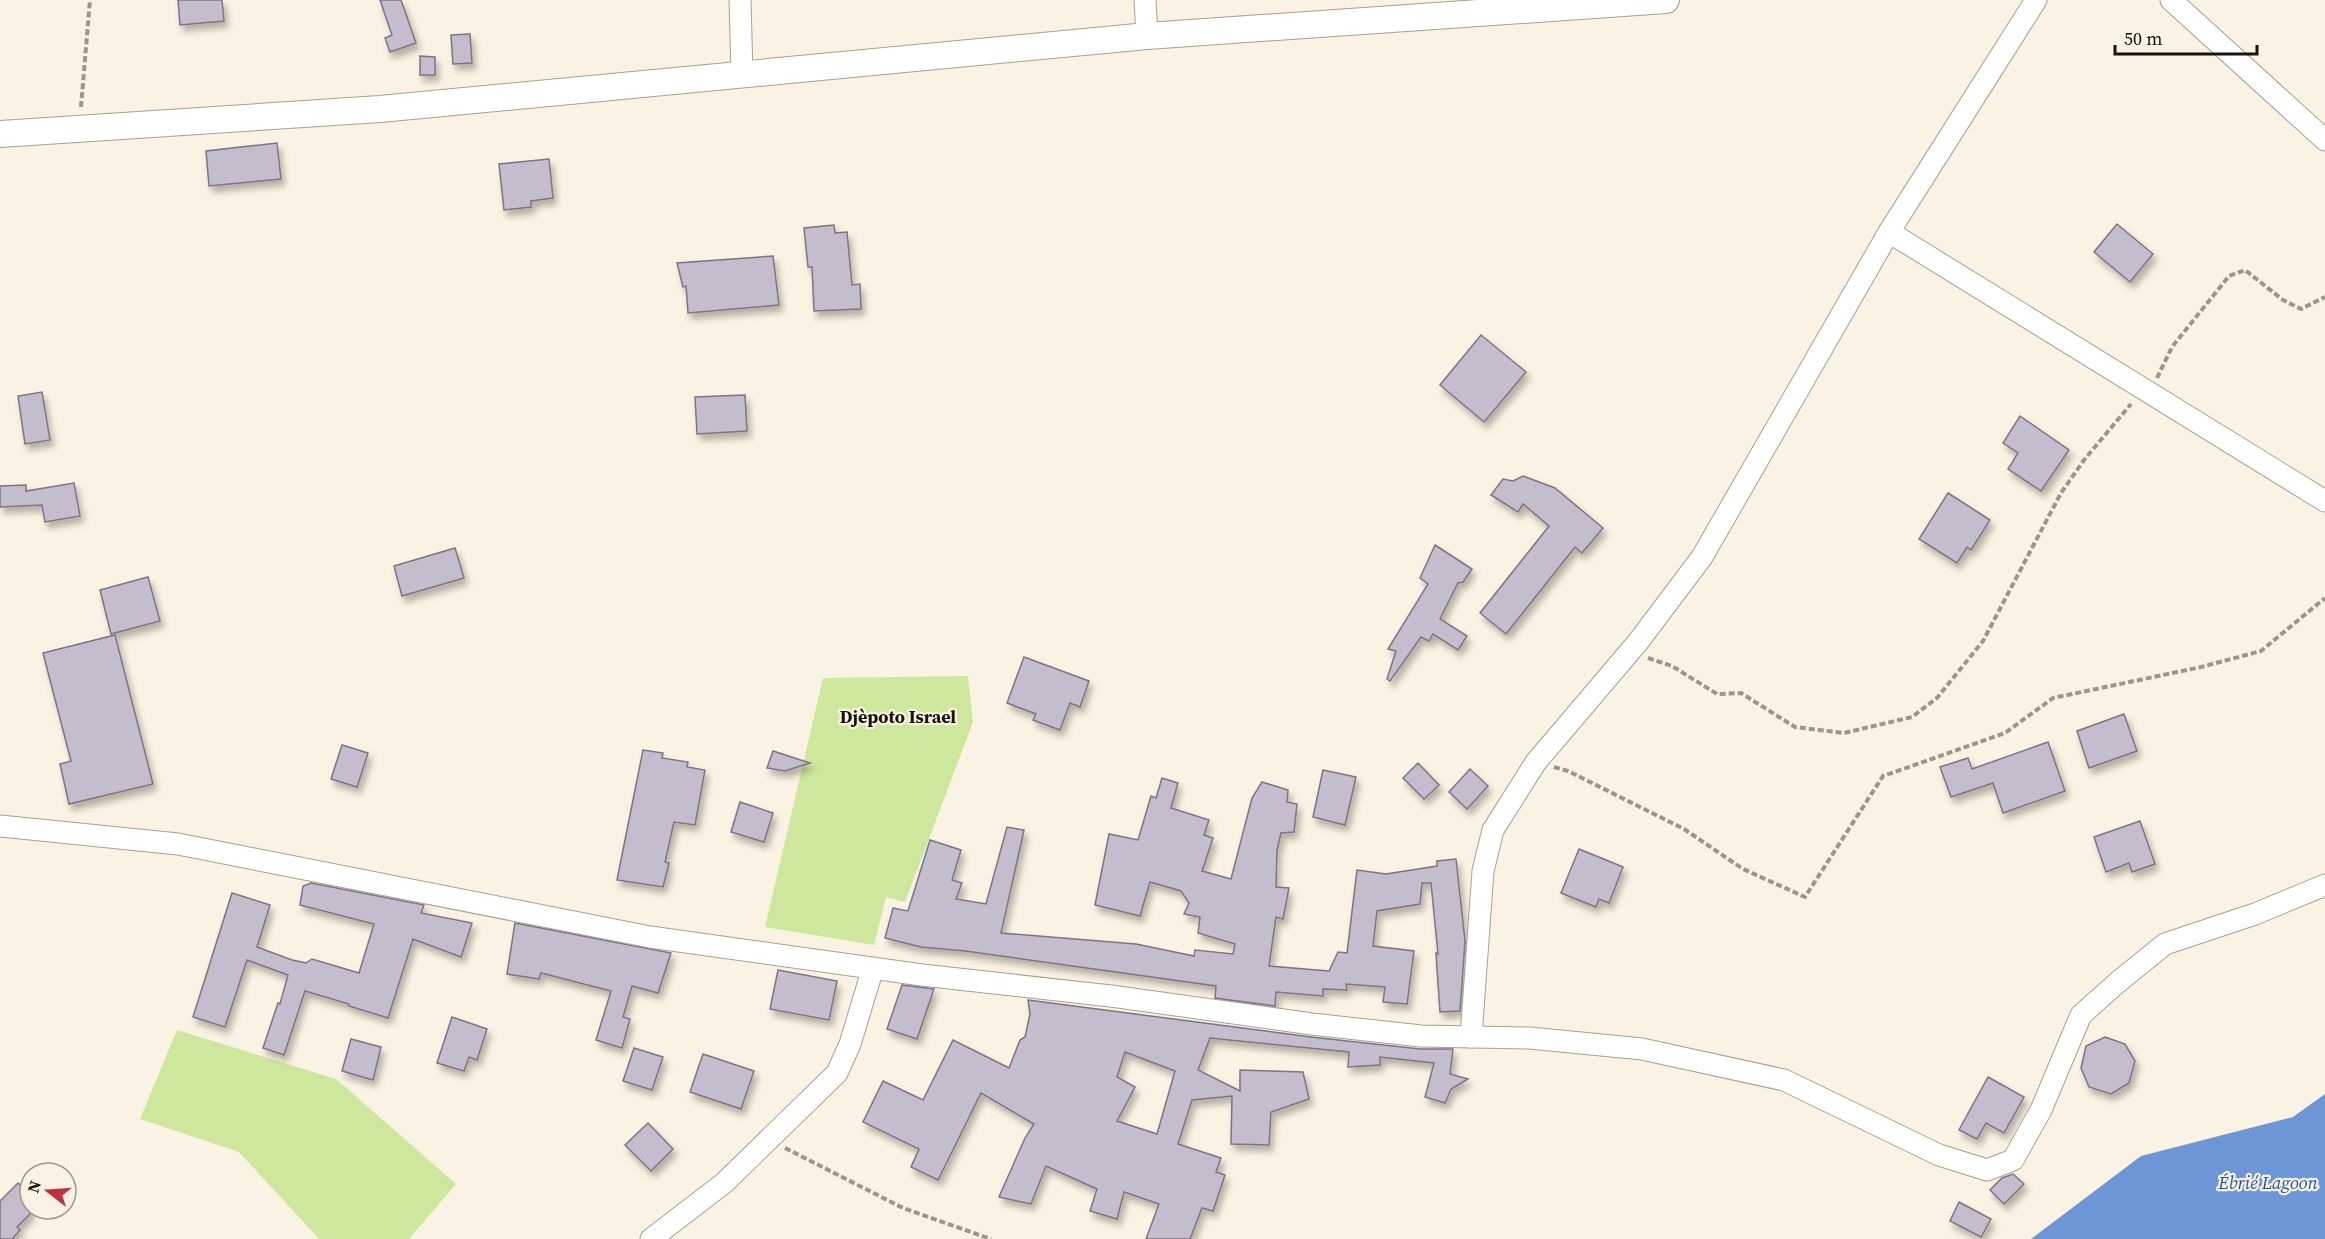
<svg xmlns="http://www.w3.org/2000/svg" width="2325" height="1239" viewBox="0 0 2325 1239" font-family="'Source Serif 4',serif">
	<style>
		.green { fill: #cde89d }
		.water { fill: #6d96d7 }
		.building { fill: #c4bdcd; stroke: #7b7483; stroke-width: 1.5; fill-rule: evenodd; filter: url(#shadow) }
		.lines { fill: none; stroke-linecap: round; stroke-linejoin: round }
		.minor-casing { stroke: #a8a091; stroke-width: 23 }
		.tertiary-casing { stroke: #a8a091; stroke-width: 28 }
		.path { stroke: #9b968a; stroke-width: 4; stroke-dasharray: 6 3; stroke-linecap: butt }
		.minor { stroke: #fff; stroke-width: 21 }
		.tertiary { stroke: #fff; stroke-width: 26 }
		.labels { text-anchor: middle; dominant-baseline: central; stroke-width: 4.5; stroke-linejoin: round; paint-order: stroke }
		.neighbourhood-label { font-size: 18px; font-weight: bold; fill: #15130d; stroke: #faf2e2 }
		.water-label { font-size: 18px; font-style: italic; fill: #2355a3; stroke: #faf2e2 }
	</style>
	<defs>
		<filter id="shadow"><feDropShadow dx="3.5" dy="6" stdDeviation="3" flood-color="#0004"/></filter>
	</defs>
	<rect width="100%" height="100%" fill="#faf2e2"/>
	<!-- green -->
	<g class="green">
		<polygon points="968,676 973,722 905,902 886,897 874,945 765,927 823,678"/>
		<polygon points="177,1030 336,1079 456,1184 409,1239 319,1239 239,1152 140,1119"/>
	</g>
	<!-- water -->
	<polygon class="water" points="2325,1094 2325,1239 2031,1239 2141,1156 2293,1117"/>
	<!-- building -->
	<g class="building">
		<polygon points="178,0 222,0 224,21 180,25"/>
		<polygon points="380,0 401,0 416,43 390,52 385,38 392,35"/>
		<polygon points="470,34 472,63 453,64 451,35"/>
		<polygon points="420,56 435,57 435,75 420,75"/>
		<polygon points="277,143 281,179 209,186 206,151"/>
		<polygon points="549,159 553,198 531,201 531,207 504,210 499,164"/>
		<polygon points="2117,224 2153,254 2130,282 2094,252"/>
		<polygon points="834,225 835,233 847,232 852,285 860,284 861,309 814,311 812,267 808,267 804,228"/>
		<polygon points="773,256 779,305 688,313 686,286 683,287 677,263"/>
		<polygon points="1481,335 1526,372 1484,422 1440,385"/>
		<polygon points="42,392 50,440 25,444 18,396"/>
		<polygon points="745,395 747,431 697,434 695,397"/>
		<polygon points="2020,416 2069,450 2041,491 2008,469 2018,453 2003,443"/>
		<polygon points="1523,476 1555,488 1603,528 1582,553 1575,547 1506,634 1480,613 1549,526 1523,504 1518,512 1491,495 1503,479 1513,481"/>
		<polygon points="74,483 80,516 45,522 42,505 0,507 0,486 26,485 26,491"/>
		<polygon points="1948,493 1990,520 1971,550 1967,547 1957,563 1919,539"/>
		<polygon points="1435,545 1472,569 1463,582 1458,583 1440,619 1467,636 1458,650 1433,634 1429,641 1421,637 1390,681 1387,679 1396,651 1388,649 1428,584 1420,578"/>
		<polygon points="455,548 464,578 402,596 394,566"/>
		<polygon points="148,577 160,621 111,634 100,590"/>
		<polygon points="115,635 153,784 69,804 60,764 71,761 43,653"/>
		<polygon points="1024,657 1089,681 1080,707 1070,703 1060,730 1033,720 1036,714 1007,703"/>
		<polygon points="2124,714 2137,751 2089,768 2077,731"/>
		<polygon points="2048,742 2065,791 2003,813 1993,783 1951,797 1940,767 1968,758 1972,769"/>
		<polygon points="342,745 368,753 357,787 331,779"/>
		<polygon points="643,750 663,753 662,758 688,762 687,767 705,770 695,825 674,822 665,862 669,863 663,887 617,880"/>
		<polygon points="773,751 810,763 785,771 767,768"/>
		<polygon points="1418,763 1439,785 1424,799 1403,778"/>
		<polygon points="1470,769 1488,786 1467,809 1449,792"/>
		<polygon points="1323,770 1356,777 1345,825 1313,817"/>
		<polygon points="1162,778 1178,783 1171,808 1209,820 1204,835 1213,838 1202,871 1231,879 1252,798 1262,782 1288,790 1287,802 1297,804 1294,832 1281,833 1277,850 1276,887 1289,888 1283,919 1276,917 1269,966 1329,971 1338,952 1347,953 1357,870 1386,874 1437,866 1437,861 1456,859 1465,941 1460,1011 1440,1012 1436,953 1438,954 1431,883 1422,883 1420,904 1377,911 1373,946 1414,951 1407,1004 1383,1002 1385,987 1346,984 1347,990 1323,989 1323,996 1276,992 1275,1006 1215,998 1216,986 965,951 921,947 885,938 893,908 908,911 930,840 961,850 952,880 962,883 956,899 986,904 1007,827 1024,830 1001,933 1136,944 1194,956 1195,950 1233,954 1235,944 1198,933 1200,917 1184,914 1189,903 1181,891 1150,882 1140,916 1095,905 1109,834 1138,840 1151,796 1156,798"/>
		<polygon points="740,802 773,813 764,842 731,832"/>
		<polygon points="2140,821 2155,864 2132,872 2129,863 2106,872 2094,837"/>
		<polygon points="1579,849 1623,867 1609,903 1599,899 1596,907 1561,893"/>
		<polygon points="311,883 424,905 421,913 472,923 461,957 413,939 388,1018 349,1006 349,1004 305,991 284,1055 263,1048 278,1003 280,1004 288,975 247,960 225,1027 193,1017 232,893 270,905 257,947 292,960 306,963 312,959 359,973 374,924 300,905 303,886"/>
		<polygon points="515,923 671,953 658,993 632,986 623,1017 630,1019 622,1048 596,1040 611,991 541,973 539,979 507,974"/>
		<polygon points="778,970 837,981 829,1020 770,1009"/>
		<polygon points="902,985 934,989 917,1039 887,1029"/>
		<path d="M1028,1000L1311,1037L1420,1049H1453L1450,1074L1468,1079L1451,1089L1445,1103L1425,1097L1434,1063L1380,1057V1065L1348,1067L1349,1052L1210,1038L1198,1070L1240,1091V1070L1303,1072L1309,1099L1271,1112L1269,1145L1231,1144L1232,1096L1192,1100L1178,1144L1221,1158L1216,1172L1225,1175L1213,1211L1202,1208L1190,1239H1146L1159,1204L1124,1192L1117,1219L1090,1211L1097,1189L1046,1166L1031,1204L999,1197L1025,1138L1034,1124L981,1093L938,1180L911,1167L919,1149L863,1122L883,1081L923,1100L953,1040L1009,1068L1020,1040L1025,1037L1030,1014ZM1125,1052L1175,1071L1157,1134L1117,1121L1135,1087L1117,1077Z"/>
		<polygon points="452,1017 487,1029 477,1060 469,1057 464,1071 437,1063"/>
		<polygon points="2105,1037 2125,1044 2135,1061 2129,1083 2111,1094 2089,1087 2081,1068 2086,1046"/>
		<polygon points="351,1039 381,1047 373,1080 342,1071"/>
		<polygon points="634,1048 663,1057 652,1090 623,1081"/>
		<polygon points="703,1054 754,1071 741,1109 690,1092"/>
		<polygon points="1988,1077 2024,1097 2004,1133 1986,1123 1977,1139 1959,1130"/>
		<polygon points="648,1123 673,1149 651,1171 625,1145"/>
		<polygon points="2013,1174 2024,1184 2004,1204 1990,1190 2002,1178"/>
		<polygon points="18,1183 30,1195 30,1214 17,1227 20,1230 12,1239 0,1239 0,1201"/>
		<polygon points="1959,1202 1991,1219 1981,1237 1950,1221"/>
	</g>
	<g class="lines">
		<defs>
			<g id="minor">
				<polyline points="740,0 742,75"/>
				<polyline points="1145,0 1147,36"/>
				<polyline points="2171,0 2325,140"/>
				<polyline points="1889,232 2325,501"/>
				<polyline points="0,826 178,844 650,937 922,975 1111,996 1312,1024 1421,1036 1530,1038 1642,1049 1784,1080 1939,1155 1987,1170 2013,1160 2041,1110 2081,1015 2118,982 2165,944 2255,914 2325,885"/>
				<polyline points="1471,1037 1483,871 1493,830 1536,762 1638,642 1702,557 1889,232 2036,0"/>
				<polyline points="651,1239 724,1183 837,1073 850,1044 873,968"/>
			</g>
			<polyline id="tertiary" points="0,134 380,109 1147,36 1666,0"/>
		</defs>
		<!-- minor casing -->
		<use href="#minor" class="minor-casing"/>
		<!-- tertiary casing -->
		<use href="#tertiary" class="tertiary-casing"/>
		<!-- path -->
		<g class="path">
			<polyline points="81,107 90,0"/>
			<polyline points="2157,378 2172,347 2229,276 2245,270 2283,300 2301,309 2325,297"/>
			<polyline points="1648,658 1672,666 1717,694 1741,693 1795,727 1844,733 1912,717 1937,698 1983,641 2061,493 2084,460 2131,404"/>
			<polyline points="1554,767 1568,771 1684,829 1743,869 1805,897 1883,776 2005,733 2053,698 2201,667 2261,651 2325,598"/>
			<polyline points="785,1148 903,1208 991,1239"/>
		</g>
		<!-- minor -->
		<use href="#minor" class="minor"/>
		<!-- tertiary -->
		<use href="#tertiary" class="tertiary"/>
	</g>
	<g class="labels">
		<!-- neighbourhood labels -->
		<g class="neighbourhood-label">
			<text x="898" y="716">Djèpoto Israel</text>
		</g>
		<!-- water labels -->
		<g class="water-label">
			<text x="2268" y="1182">Ébrié Lagoon</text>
		</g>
	</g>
	<!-- north arrow -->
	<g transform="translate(48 1191) rotate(287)"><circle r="28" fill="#faf2e2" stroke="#9e998d" stroke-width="1.5"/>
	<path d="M0-4.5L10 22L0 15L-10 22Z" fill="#c1313d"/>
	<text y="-9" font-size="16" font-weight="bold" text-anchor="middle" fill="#15130d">N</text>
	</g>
	<!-- scale -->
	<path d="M2115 45v9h142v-9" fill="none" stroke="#15130d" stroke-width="3"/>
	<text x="2124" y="45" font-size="18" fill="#15130d" stroke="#faf2e2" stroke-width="4.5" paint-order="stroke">50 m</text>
</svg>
